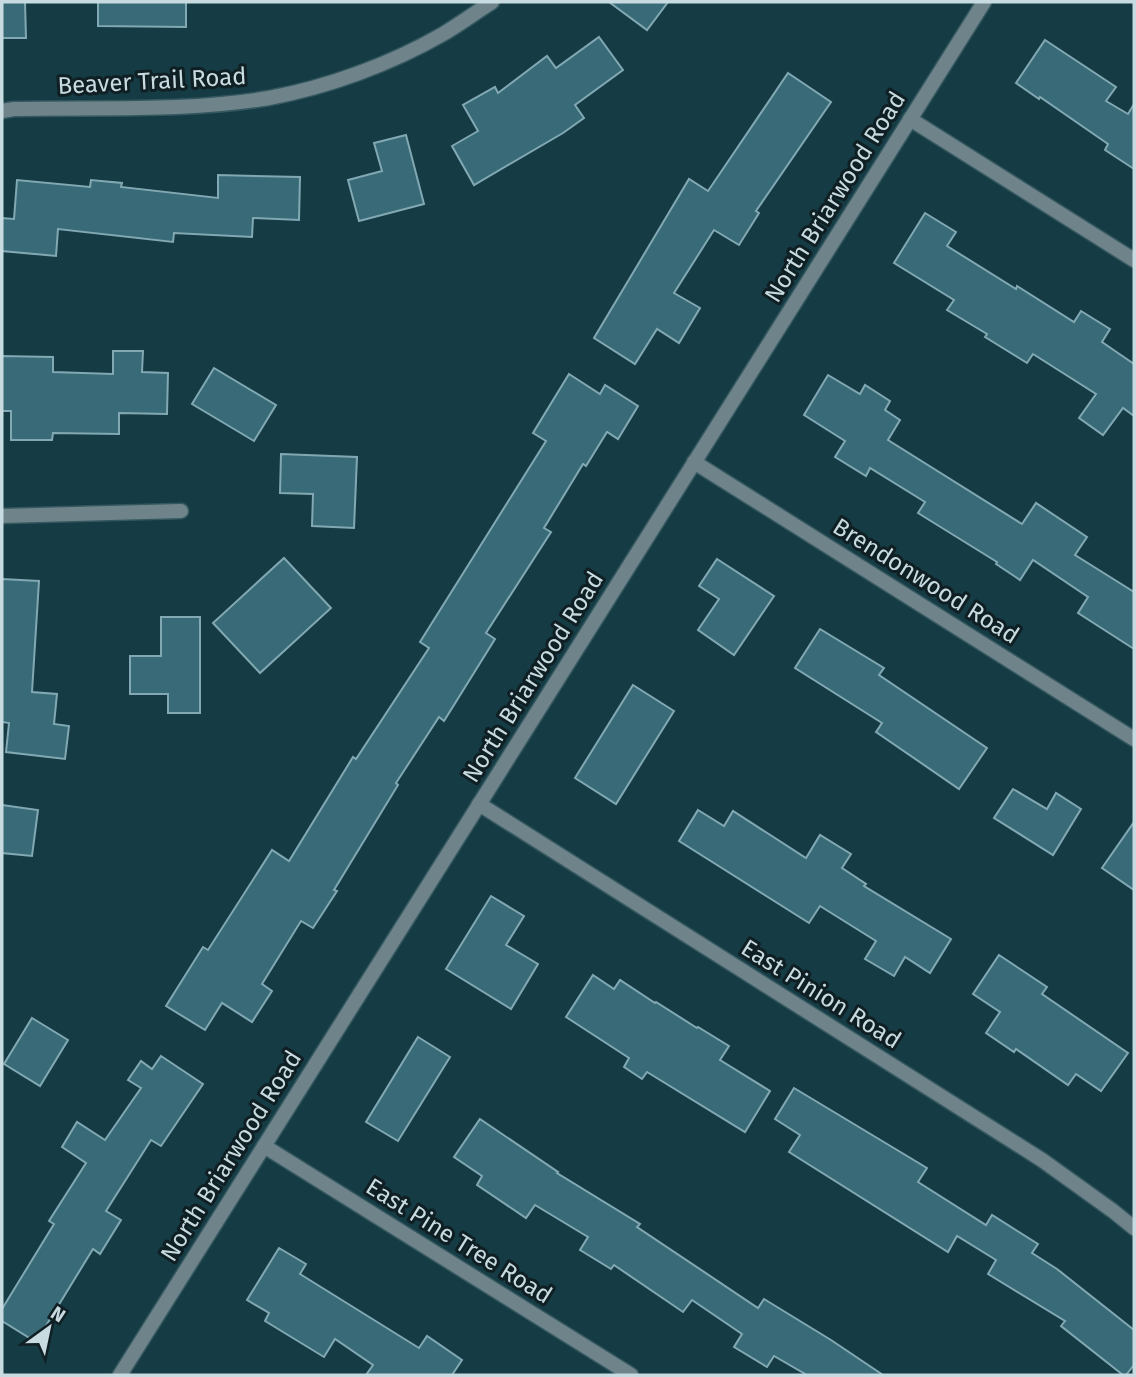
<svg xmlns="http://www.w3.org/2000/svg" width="1136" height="1377" viewBox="0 0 1136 1377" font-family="'Fira Sans',sans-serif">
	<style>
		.building { fill: #386b77; stroke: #82a9b3; stroke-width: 2 }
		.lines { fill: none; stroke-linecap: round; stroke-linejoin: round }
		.minor-casing { stroke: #355860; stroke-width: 17 }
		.minor { stroke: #6f848a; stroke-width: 14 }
		.labels { text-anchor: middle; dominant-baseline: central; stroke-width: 6; stroke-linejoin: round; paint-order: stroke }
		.street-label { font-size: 24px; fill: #c7dbe0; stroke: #101f23 }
	</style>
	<rect width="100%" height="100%" fill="#153b44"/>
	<!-- building -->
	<g class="building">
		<polygon points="2,2 25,2 26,38 2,38"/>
		<polygon points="98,2 186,2 186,27 98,26"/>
		<polygon points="609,2 668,2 647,30"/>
		<polygon points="599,37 623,70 575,105 584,118 563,133 474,185 452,146 478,131 463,105 495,87 498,93 547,56 556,68"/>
		<polygon points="1045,40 1116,87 1106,101 1128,114 1134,104 1134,169 1105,150 1108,144 1040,97 1039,99 1016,83"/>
		<polygon points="788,73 831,102 756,211 759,213 739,245 714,230 674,293 700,308 679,343 657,329 635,364 594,338 689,179 708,191"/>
		<polygon points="406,135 424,204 359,221 348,180 382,171 374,143"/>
		<polygon points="218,175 300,177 299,220 253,218 252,237 174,233 173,242 58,229 56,256 2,251 2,218 14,219 17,180 90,187 91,180 122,183 121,187 218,198"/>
		<polygon points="925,213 956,232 947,246 1016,289 1017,286 1074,322 1081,311 1110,329 1102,342 1134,364 1134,416 1123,408 1103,435 1079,418 1096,394 1033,354 1027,363 985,337 987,334 947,310 954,300 894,263"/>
		<polygon points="113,351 143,351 142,372 168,373 167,414 119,413 119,434 53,433 52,440 11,440 11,411 2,411 2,356 53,357 53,372 113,374"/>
		<polygon points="214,368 276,405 254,441 192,404"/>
		<polygon points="569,374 600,394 605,385 638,406 618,439 607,432 586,466 583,464 544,528 551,532 486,633 495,639 444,721 439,717 396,783 398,785 334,890 337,891 313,928 301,921 262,984 272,991 252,1022 222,1003 205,1030 166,1006 203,947 208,950 272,850 289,861 353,757 356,759 429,648 420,642 546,441 533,433"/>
		<polygon points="828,375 860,394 865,385 890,401 885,410 900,420 888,440 1022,524 1036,503 1087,537 1075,555 1134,592 1134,649 1078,613 1088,597 1033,560 1020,580 996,564 997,562 918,513 925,502 870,468 866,476 835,457 845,441 804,415"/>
		<polygon points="281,454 357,457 354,528 312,526 313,494 280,493"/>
		<polygon points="284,558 331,608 260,673 213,623"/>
		<polygon points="717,559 774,596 734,655 698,630 719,599 699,586"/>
		<polygon points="2,579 39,581 32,692 57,694 54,724 69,726 65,759 6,752 9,723 2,722"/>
		<polygon points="161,617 200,617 200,713 168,713 168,694 130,694 130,656 161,656"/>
		<polygon points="820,629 884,668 879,675 987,748 959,789 876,732 882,723 795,668"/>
		<polygon points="633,685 674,711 616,804 575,778"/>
		<polygon points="1013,789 1047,809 1056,793 1081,809 1053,855 994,818"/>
		<polygon points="2,805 38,810 32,856 2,853"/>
		<polygon points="698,810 724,826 733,811 806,858 820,835 851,854 842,868 866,884 864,886 951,939 930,973 905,957 894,976 865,959 876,941 820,906 809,923 679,841"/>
		<polygon points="1134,822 1134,890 1102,868"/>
		<polygon points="491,896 524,916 506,945 538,964 511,1009 446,969"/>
		<polygon points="999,955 1047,987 1042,994 1128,1053 1101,1091 1076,1074 1068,1085 1016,1049 1014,1052 986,1033 1000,1012 973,994"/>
		<polygon points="593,975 614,989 620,980 655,1003 656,1002 697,1028 698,1027 729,1046 720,1060 770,1091 745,1132 647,1072 642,1079 624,1067 629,1058 566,1017"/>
		<polygon points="32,1018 68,1040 40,1086 4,1064"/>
		<polygon points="418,1037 450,1057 398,1141 366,1122"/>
		<polygon points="161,1056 203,1084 161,1146 151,1140 106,1211 121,1220 100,1254 93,1249 36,1342 2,1321 2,1309 54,1224 49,1221 86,1163 62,1147 77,1122 105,1140 141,1088 128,1080 141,1061 152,1069"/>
		<polygon points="794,1088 927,1168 918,1182 986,1225 992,1215 1038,1244 1032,1253 1057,1269 1134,1330 1134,1365 1126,1375 1123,1375 1061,1326 1065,1321 988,1274 996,1260 957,1236 948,1252 789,1152 800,1135 775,1119"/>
		<polygon points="480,1119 558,1172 557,1173 640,1224 637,1227 758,1308 764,1299 831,1340 883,1375 807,1375 774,1356 767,1367 734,1347 742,1334 692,1300 683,1312 614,1265 611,1269 580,1250 588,1237 535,1205 526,1218 477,1185 482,1176 454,1157"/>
		<polygon points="279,1248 306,1264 300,1274 419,1348 427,1336 462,1360 452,1375 366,1375 373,1365 335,1339 324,1357 265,1321 269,1313 247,1300"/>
	</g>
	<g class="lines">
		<defs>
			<g id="minor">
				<path d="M2,111L14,109C98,107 187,112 269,98C328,87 391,64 443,34C460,24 476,12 492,2"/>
				<polyline points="910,119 1134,260"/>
				<polyline points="694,462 1134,739"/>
				<polyline points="2,516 181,511"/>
				<polyline points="479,804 1042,1160 1113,1211 1134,1228"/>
				<polyline points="264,1146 631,1375"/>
				<polyline points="120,1375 984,2"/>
			</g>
		</defs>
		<!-- minor casing -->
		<use href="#minor" class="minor-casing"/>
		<!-- minor -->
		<use href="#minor" class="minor"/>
	</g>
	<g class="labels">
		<!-- street labels -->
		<g class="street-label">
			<text transform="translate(152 81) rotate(-3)">Beaver Trail Road</text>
			<text transform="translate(835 197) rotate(-58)">North Briarwood Road</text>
			<text transform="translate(926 581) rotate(32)">Brendonwood Road</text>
			<text transform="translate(533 677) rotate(-58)">North Briarwood Road</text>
			<text transform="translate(821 994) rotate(32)">East Pinion Road</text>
			<text transform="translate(231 1156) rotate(-58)">North Briarwood Road</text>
			<text transform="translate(459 1241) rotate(32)">East Pine Tree Road</text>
		</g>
	</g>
	<!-- border -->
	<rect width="1136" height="1377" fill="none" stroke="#c7dbe0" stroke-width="7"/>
	<!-- north arrow -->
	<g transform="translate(49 1328) rotate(33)" stroke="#101f23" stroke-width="5" paint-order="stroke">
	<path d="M0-5L12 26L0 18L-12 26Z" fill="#c7dbe0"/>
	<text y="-10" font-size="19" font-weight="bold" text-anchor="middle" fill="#c7dbe0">N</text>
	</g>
</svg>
